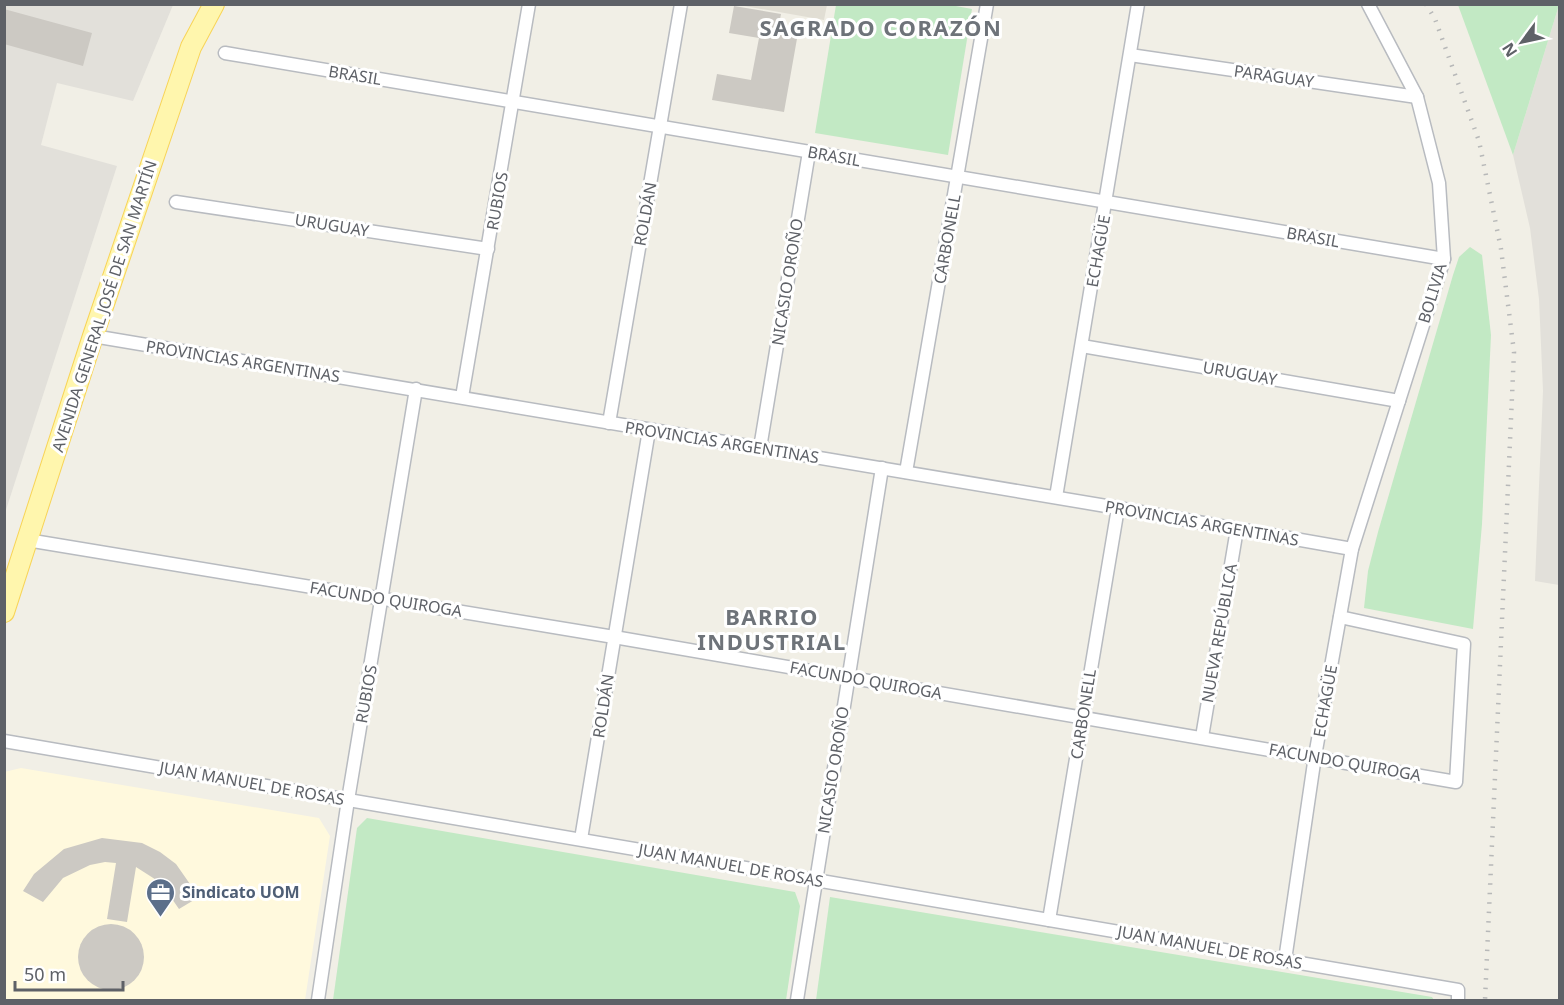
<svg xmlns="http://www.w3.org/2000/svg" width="1564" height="1005" viewBox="0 0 1564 1005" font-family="'Noto Sans',sans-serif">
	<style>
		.commercial { fill: #fff9dd }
		.industrial { fill: #e2e0da }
		.education { fill: #e1ded4 }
		.green { fill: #c2e9c4 }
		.building { fill: #ccc9c3 }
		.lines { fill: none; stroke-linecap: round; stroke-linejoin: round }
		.street-casing { stroke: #b8bbc0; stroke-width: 15 }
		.primary-casing { stroke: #f8d457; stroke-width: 22 }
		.street { stroke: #fff; stroke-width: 12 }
		.primary { stroke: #fff6ad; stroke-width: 20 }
		.rail { stroke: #b7b8b8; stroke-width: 4.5; stroke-dasharray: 1.5 8; stroke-linecap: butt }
		.labels { text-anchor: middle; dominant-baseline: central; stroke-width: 6; stroke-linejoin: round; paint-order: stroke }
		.street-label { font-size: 16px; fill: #5e6167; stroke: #fff }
		.service-label { font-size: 16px; font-weight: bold; fill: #4e5e75; stroke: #fff; text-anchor: start }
		.district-label { font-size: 22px; font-weight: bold; letter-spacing: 1.5px; fill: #6e7379; stroke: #fff }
	</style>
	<rect width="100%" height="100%" fill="#f1efe6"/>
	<!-- commercial -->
	<polygon class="commercial" points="21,768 319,818 330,836 305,1000 5,1000 4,772"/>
	<!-- industrial -->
	<g class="industrial">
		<polygon points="5,5 173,5 133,101 57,83 41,145 117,166 5,513"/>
		<polygon points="1559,5 1559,585 1535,581 1543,391 1539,299 1530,228 1513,155"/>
	</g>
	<!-- education -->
	<polygon class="education" points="739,5 827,5 824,20"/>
	<!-- green -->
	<g class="green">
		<polygon points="945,4 972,9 948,155 815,133 836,5"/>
		<polygon points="1458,5 1559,5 1513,155"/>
		<polygon points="1470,247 1482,255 1491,335 1482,524 1473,629 1364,608 1368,571 1378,532 1453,275 1459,257"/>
		<polygon points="367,818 795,892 800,906 786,1000 333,1000 357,828"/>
		<polygon points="830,897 1432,997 1434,1000 816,1000"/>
	</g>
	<!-- building -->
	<g class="building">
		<polygon points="734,6 781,14 778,30 798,33 784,112 712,100 717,74 751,80 759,38 729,33"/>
		<polygon points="4,9 92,33 83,66 4,44"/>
		<polygon points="102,838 142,843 160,852 176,864 199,897 179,909 161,883 136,867 127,922 107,919 116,863 105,862 90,865 63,878 43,902 23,891 34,874 64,849"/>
		<circle cx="111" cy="957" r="33"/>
	</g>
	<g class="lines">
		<defs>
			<g id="street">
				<polyline points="225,53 1444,259"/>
				<polyline points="1130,55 1417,97"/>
				<polyline points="176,202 488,249"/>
				<polyline points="93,336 1118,508 1352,549"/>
				<polyline points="1082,346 1399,401"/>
				<polyline points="462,397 529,4"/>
				<polyline points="609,423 681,4"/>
				<polyline points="760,448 809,152"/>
				<polyline points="906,472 987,4"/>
				<polyline points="1056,497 1138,4"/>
				<polyline points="27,540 614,637 1456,782 1464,644 1340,617"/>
				<polyline points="1202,737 1237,529"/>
				<polyline points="4,741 1458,990 1458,1000"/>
				<polyline points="581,839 649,430"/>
				<polyline points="1049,920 1118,508"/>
				<polyline points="1285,960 1315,756 1352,549 1444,259 1439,183 1417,97 1368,4"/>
				<polyline points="318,1000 348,800 416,389"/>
				<polyline points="797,1000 882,468"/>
			</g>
			<polyline id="primary" points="4,612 93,336 191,47 214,4"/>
		</defs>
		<!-- street casing -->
		<use href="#street" class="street-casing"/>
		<!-- primary casing -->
		<use href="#primary" class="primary-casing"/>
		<!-- street -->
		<use href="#street" class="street"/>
		<!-- primary -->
		<use href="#primary" class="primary"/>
		<!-- rail -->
		<polyline class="rail" points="1426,4 1435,19 1479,141 1501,249 1514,352 1485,1000"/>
	</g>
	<!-- icons -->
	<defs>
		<symbol id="office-pin" viewBox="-11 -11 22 30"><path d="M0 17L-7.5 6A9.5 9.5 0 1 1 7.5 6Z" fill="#5c6f8a" stroke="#fff"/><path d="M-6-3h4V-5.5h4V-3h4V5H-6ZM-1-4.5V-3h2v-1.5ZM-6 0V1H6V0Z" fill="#fff"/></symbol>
	</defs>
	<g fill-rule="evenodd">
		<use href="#office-pin" x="144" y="876" width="33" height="45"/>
	</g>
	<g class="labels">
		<!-- street labels -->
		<g class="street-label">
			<text transform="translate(355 75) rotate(9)">BRASIL</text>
			<text transform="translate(1274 76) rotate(8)">PARAGUAY</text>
			<text transform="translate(834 156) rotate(10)">BRASIL</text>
			<text transform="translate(497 201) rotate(-80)">RUBIOS</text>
			<text transform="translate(645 214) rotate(-80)">ROLDÁN</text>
			<text transform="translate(332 225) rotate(9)">URUGUAY</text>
			<text transform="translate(1313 237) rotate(10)">BRASIL</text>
			<text transform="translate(947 239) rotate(-80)">CARBONELL</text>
			<text transform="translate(1098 251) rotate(-80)">ECHAGÜE</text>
			<text transform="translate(787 282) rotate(-81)">NICASIO OROÑO</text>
			<text transform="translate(1432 293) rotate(-73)">BOLIVIA</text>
			<text transform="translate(104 306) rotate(-72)">AVENIDA GENERAL JOSÉ DE SAN MARTÍN</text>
			<text transform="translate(243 361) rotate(9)">PROVINCIAS ARGENTINAS</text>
			<text transform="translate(1240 373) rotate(10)">URUGUAY</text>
			<text transform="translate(722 442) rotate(9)">PROVINCIAS ARGENTINAS</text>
			<text transform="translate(1202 523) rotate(10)">PROVINCIAS ARGENTINAS</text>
			<text transform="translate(386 599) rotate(9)">FACUNDO QUIROGA</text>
			<text transform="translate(1219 633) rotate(-80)">NUEVA REPÚBLICA</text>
			<text transform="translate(866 680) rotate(10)">FACUNDO QUIROGA</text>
			<text transform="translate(366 694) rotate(-80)">RUBIOS</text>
			<text transform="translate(1325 701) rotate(-80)">ECHAGÜE</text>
			<text transform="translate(603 706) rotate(-81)">ROLDÁN</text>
			<text transform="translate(1083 714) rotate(-81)">CARBONELL</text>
			<text transform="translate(1345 762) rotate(10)">FACUNDO QUIROGA</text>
			<text transform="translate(833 770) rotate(-81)">NICASIO OROÑO</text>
			<text transform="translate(252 783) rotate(10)">JUAN MANUEL DE ROSAS</text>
			<text transform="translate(731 865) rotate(10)">JUAN MANUEL DE ROSAS</text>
			<text transform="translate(1210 947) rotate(10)">JUAN MANUEL DE ROSAS</text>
		</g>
		<!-- service labels -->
		<g class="service-label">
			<text x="182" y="892">Sindicato UOM</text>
		</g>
		<!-- district labels -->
		<g class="district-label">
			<text x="881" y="27">SAGRADO CORAZÓN</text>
			<text x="772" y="616">BARRIO<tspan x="772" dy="25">INDUSTRIAL</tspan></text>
		</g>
	</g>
	<!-- border -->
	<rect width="1564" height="1005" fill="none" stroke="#5e6167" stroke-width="12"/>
	<!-- north arrow -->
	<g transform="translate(1522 42) rotate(237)" stroke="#ffffff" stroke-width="4.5" paint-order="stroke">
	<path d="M0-4.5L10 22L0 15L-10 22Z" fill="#5e6167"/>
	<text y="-9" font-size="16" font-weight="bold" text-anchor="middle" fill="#5e6167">N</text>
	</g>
	<!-- scale -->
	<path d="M15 981v9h108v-9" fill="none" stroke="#5e6167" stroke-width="3"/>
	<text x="24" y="981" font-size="18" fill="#5e6167" stroke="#ffffff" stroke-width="4.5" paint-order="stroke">50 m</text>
</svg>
